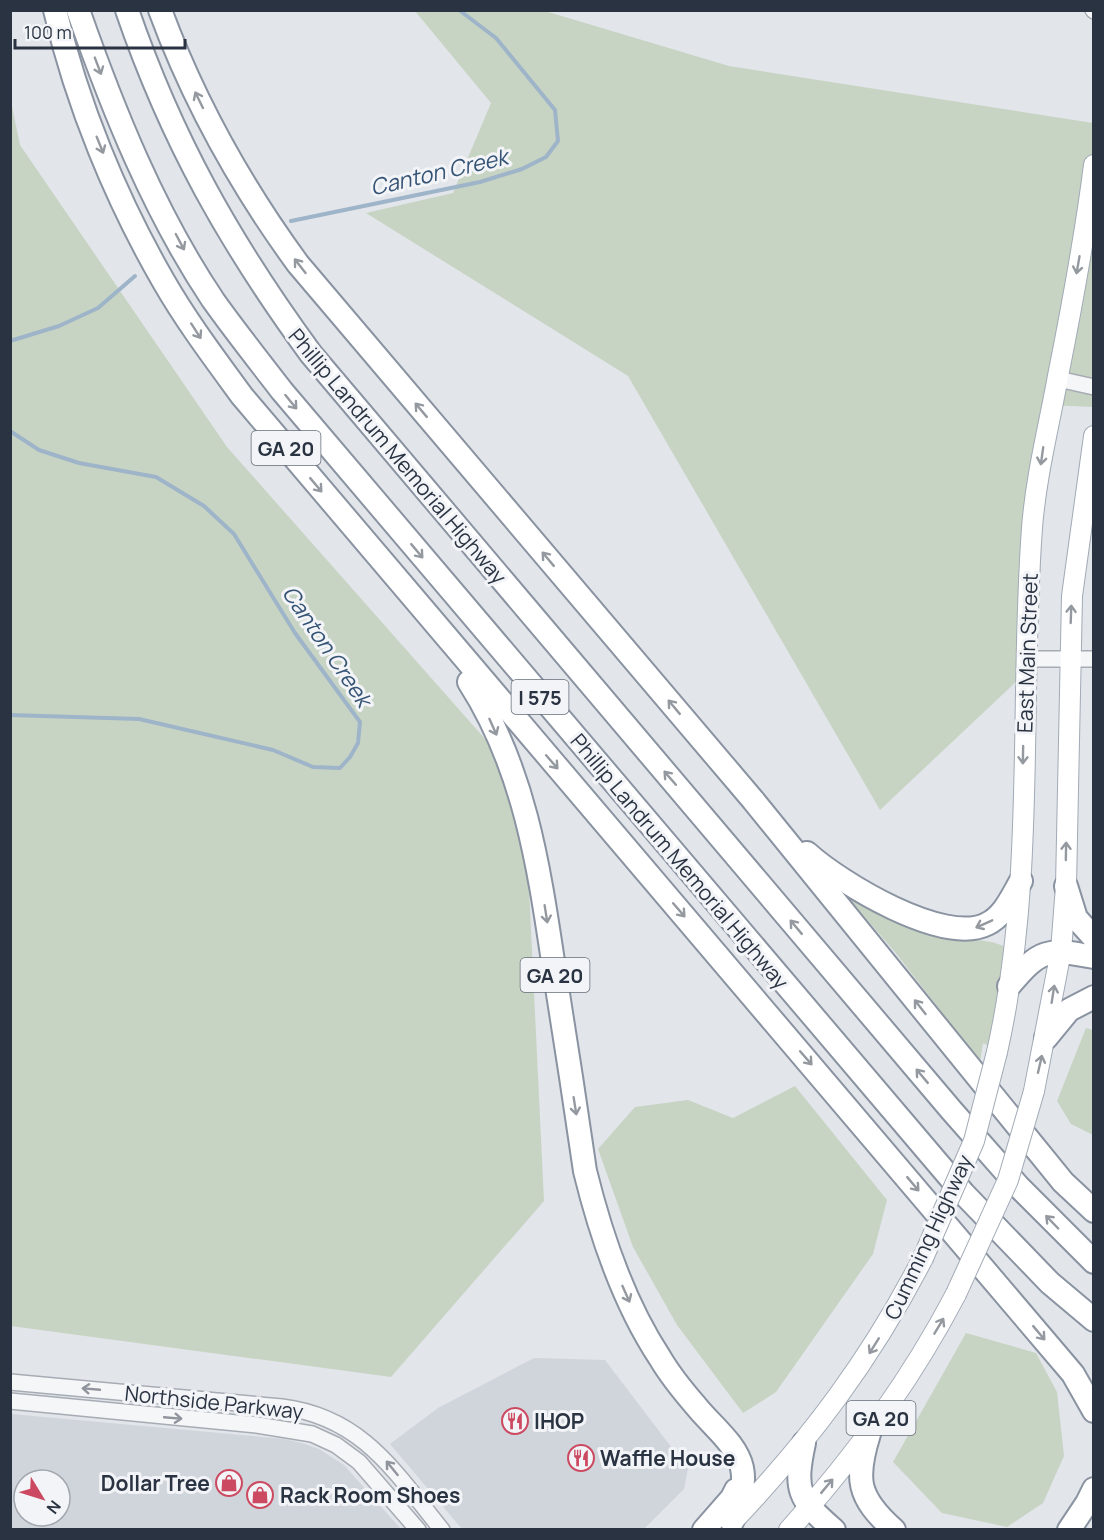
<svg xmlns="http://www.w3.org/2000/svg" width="1104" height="1540" viewBox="0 0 1104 1540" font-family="Manrope,sans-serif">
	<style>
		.built { fill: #d0d5dc; fill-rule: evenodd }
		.green { fill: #c8d4c3 }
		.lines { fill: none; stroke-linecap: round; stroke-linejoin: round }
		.stream { stroke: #9eb4c9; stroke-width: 4 }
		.minor-casing { stroke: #a7acb4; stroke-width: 18 }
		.major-casing { stroke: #a1aab6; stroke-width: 22 }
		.highway-casing { stroke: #8a93a1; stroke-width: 26 }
		.minor { stroke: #f5f6f8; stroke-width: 15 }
		.major { stroke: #fff; stroke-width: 20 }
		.highway { stroke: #fff; stroke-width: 22 }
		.major-bridge-casing { stroke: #a1aab6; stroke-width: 22; stroke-linecap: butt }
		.major-bridge { stroke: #fff; stroke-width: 20 }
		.oneway { stroke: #9499a0 }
		.oneway2 { stroke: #90949d }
		.labels { text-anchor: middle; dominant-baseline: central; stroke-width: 6; stroke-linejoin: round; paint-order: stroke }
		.shield { fill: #f2f4f7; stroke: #666d78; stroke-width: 1.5 }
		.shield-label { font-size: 20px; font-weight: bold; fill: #2a3342 }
		.street-label { font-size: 21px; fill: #2a3342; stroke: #f2f4f7 }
		.poi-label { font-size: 21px; font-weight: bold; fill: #2a3342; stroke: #f2f4f7; text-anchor: start }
		.water-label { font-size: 22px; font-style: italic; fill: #355375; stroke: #f2f4f7 }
	</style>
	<rect width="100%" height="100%" fill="#e2e5ea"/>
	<!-- built -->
	<g class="built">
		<polygon points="534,1358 605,1360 688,1469 684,1489 644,1529 462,1529 390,1444 438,1408"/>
		<path d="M11,1414L285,1439L305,1444L319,1449L344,1465L401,1529H11ZM24,1480H60V1516H24Z"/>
	</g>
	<!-- green -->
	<g class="green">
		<polygon points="415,11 545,11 729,66 1093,123 1093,407 1047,405 1037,662 880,810 628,376 366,213 453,193 491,103"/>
		<polygon points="10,97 20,145 227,447 524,783 544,1201 391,1377 11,1326"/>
		<polygon points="838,886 956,937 992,942 1007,947 989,1046 983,1043 980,1062 895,952"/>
		<polygon points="1086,1028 1093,1030 1093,1135 1071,1124 1057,1101"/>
		<polygon points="795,1086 887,1200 873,1254 776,1392 743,1413 677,1325 633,1247 598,1149 635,1107 688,1100 733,1118"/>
		<polygon points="966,1333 1036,1353 1057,1392 1064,1456 1043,1503 1007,1527 942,1513 893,1462"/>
	</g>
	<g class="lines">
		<!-- stream -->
		<g class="stream">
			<polyline points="291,221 480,182 522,169 546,157 558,141 555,110 496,38 459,10"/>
			<polyline points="10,341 59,326 98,308 135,276"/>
			<polyline points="10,431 39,450 79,463 156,477 204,506 234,534 295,633 360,722 358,743 350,757 340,768 313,767 273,750 139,719 10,715"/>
		</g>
		<defs>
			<g id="minor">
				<polyline points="1093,10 1094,11"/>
				<polyline points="1058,379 1094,387"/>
				<polyline points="1026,659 1094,659"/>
				<path d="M10,1382L282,1407C362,1417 395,1472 442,1530"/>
				<polyline points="10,1401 257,1425 312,1434 336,1445 359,1462 418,1530"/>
			</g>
			<g id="major">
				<path d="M997,1052C1036,880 1019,702 1032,528C1036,476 1049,426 1058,376C1072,306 1085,236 1094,165"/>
				<polyline points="1034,1091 1061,951 1066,886 1072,596 1094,436"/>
				<path d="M732,1522C810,1440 871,1359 923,1258"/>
				<path d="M789,1530C854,1458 911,1380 956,1294"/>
			</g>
			<g id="highway">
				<path d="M55,10C77,104 116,199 164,282C187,322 215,359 242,396L1073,1374L1094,1411"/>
				<path d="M78,10C113,110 154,212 213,300C235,331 259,361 282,391L964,1194L1050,1283L1094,1320"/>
				<path d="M127,10C172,141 230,243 311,354L952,1111L1019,1187L1094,1262"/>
				<path d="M160,10C194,102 241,186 298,264L753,800L1063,1182L1094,1211"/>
				<path d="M469,682C525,769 539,868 554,968C565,1036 575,1103 585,1171C601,1236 623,1302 660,1358C670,1375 683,1391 696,1406C711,1425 737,1444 742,1468C746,1487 738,1505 732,1522"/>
				<path d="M807,853C840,883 944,946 987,924C1004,916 1012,896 1021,881"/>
				<polyline points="1066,886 1076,918 1094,938"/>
				<path d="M1009,986C1040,949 1047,948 1094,957"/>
				<polyline points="1046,1038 1069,1010 1094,997"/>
				<path d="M869,1434C855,1479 857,1497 894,1530"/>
				<path d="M804,1443C794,1490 798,1499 834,1530"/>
				<polyline points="704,1530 732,1498 736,1490"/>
				<polyline points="1069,1530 1087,1503 1094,1489"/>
			</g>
		</defs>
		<!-- minor casing -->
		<use href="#minor" class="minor-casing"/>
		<!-- major casing -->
		<use href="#major" class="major-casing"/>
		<!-- highway casing -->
		<use href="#highway" class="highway-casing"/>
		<!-- minor -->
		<use href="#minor" class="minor"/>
		<!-- major -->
		<use href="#major" class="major"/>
		<!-- highway -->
		<use href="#highway" class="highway"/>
		<defs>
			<g id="major-bridge">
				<polyline points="923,1258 974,1141 997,1052"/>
				<polyline points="956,1294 1008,1180 1034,1091"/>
			</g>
		</defs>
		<!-- major-bridge casing -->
		<use href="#major-bridge" class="major-bridge-casing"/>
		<!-- major-bridge -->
		<use href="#major-bridge" class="major-bridge"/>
	</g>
	<!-- one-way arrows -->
	<defs><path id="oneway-shaft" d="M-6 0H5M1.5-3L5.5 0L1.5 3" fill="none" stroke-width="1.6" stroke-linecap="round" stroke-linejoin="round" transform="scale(1.5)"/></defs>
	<g class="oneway">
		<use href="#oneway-shaft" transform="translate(98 66) rotate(69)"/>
		<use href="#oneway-shaft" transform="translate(199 100) rotate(-116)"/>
		<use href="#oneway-shaft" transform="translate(100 145) rotate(68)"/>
		<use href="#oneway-shaft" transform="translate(180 242) rotate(62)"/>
		<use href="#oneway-shaft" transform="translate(1078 265) rotate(100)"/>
		<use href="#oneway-shaft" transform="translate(300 266) rotate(-128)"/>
		<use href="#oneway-shaft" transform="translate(196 331) rotate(57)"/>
		<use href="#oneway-shaft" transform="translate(291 402) rotate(51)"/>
		<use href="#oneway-shaft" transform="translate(421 410) rotate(-130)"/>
		<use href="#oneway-shaft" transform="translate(1042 456) rotate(98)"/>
		<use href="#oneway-shaft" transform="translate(316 485) rotate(50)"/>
		<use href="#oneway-shaft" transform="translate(417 551) rotate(50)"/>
		<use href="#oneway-shaft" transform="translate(548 559) rotate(-130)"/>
		<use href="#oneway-shaft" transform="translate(1071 614) rotate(-88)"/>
		<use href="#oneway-shaft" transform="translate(674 707) rotate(-130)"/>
		<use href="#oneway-shaft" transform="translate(493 727) rotate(66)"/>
		<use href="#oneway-shaft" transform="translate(1023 755) rotate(91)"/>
		<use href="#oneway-shaft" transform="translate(552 762) rotate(49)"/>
		<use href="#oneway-shaft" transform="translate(670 778) rotate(-131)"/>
		<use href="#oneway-shaft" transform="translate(1066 851) rotate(-89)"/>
		<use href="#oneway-shaft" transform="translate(679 910) rotate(49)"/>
		<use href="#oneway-shaft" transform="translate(546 914) rotate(81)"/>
		<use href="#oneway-shaft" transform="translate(984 924) rotate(156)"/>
		<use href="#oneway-shaft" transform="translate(796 927) rotate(-130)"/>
		<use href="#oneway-shaft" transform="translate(1053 994) rotate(-81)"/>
		<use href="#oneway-shaft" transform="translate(920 1007) rotate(-128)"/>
		<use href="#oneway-shaft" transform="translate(806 1058) rotate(49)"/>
		<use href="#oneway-shaft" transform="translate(1040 1064) rotate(-77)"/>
		<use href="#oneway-shaft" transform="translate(922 1076) rotate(-130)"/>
		<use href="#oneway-shaft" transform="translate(575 1106) rotate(81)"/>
		<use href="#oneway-shaft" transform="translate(913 1184) rotate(50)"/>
		<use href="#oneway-shaft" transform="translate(1052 1222) rotate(-134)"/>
		<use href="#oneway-shaft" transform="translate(626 1294) rotate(66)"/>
		<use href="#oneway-shaft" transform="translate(939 1326) rotate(-59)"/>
		<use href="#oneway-shaft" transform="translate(1039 1333) rotate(50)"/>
		<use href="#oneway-shaft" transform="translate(874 1346) rotate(122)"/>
		<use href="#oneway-shaft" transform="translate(827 1486) rotate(-50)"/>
	</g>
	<g class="oneway2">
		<use href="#oneway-shaft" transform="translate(91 1389) rotate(-175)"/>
		<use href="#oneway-shaft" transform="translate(173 1418) rotate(5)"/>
		<use href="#oneway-shaft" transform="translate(392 1468) rotate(-129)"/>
	</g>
	<!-- icons -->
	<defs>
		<symbol id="restaurant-ring" viewBox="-11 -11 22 22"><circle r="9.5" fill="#f2f4f7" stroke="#cc4a61" stroke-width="1.5"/><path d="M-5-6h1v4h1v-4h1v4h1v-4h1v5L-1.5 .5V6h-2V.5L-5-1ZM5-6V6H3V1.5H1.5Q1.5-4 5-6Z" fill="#cc4a61"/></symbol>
		<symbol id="shop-ring" viewBox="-11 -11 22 22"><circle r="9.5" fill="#f2f4f7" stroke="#cc4a61" stroke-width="1.5"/><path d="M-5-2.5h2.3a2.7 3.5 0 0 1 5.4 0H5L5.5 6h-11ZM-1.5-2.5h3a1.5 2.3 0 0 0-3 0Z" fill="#cc4a61"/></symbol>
	</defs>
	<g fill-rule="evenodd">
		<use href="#restaurant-ring" x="500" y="1406" width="30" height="30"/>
		<use href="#restaurant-ring" x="566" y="1443" width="30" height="30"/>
		<use href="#shop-ring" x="214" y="1468" width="30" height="30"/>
		<use href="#shop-ring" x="245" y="1480" width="30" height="30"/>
	</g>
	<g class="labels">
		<!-- shield labels -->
		<g class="shield">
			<rect x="251.5" y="431" width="69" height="34" rx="4.5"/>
			<rect x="511.5" y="680" width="57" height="34" rx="4.5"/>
			<rect x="520.5" y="958" width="69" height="34" rx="4.5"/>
			<rect x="846.5" y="1401" width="69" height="34" rx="4.5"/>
		</g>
		<g class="shield-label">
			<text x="286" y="448">GA 20</text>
			<text x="540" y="697">I 575</text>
			<text x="555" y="975">GA 20</text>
			<text x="881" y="1418">GA 20</text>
		</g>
		<!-- street labels -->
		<g class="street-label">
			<text transform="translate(398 456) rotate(50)">Phillip Landrum Memorial Highway</text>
			<text transform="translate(1027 653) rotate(-88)">East Main Street</text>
			<text transform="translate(680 861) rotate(50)">Phillip Landrum Memorial Highway</text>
			<text transform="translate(928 1237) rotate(-65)">Cumming Highway</text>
			<text transform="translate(214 1402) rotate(6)">Northside Parkway</text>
		</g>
		<!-- poi labels -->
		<g class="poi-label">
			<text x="534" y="1421">IHOP</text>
			<text x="600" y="1458">Waffle House</text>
			<text x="210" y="1483" text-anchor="end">Dollar Tree</text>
			<text x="280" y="1495">Rack Room Shoes</text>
		</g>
		<!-- water labels -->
		<g class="water-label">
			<text transform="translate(439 172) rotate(-13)">Canton Creek</text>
			<text transform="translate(327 646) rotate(56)">Canton Creek</text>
		</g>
	</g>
	<!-- border -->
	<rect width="1104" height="1540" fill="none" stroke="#2a3342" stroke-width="24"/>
	<!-- north arrow -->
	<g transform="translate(42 1498) rotate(128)"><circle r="28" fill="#f2f4f7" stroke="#a2a7af" stroke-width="1.5"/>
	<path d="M0-4.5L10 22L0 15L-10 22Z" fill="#cc4a61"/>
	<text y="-9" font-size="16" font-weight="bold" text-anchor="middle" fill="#2a3342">N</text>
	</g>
	<!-- scale -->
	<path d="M15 39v9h170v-9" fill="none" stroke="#2a3342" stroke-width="3"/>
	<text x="24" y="39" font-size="18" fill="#2a3342" stroke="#f2f4f7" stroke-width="4.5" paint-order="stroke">100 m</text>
</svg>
